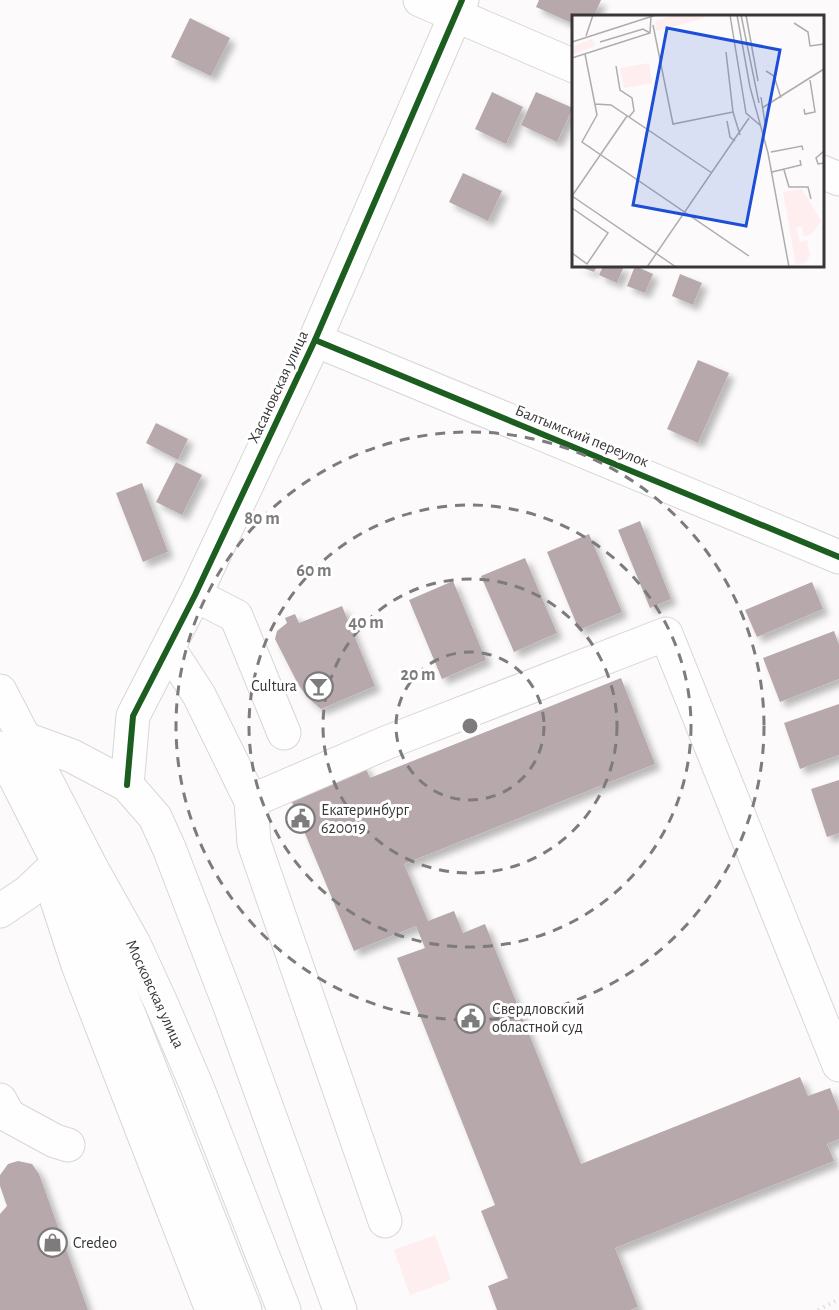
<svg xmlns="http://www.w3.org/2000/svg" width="839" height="1310" viewBox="0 0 839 1310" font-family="'Alegreya Sans',sans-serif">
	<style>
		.green { fill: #feeef0 }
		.building { fill: #b7a9ab; filter: url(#shadow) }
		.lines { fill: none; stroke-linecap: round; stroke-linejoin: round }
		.minor-casing { stroke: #d8d6d6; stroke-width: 35 }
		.major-casing { stroke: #d8d6d6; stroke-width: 35 }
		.path { stroke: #e2e0e0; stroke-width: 4; stroke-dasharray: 1.5 4.5; stroke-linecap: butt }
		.minor { stroke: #fffefe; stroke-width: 33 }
		.major { stroke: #fffefe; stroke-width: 33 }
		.cycleway-casing { stroke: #fff; stroke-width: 10 }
		.cycleway { stroke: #1b5e20; stroke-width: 6 }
		.ring { fill: none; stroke: #7d7b7b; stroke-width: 3; stroke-dasharray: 10 8 }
		.labels { text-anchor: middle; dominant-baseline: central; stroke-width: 6; stroke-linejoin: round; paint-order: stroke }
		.street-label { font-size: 16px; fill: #383737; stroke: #fff }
		.poi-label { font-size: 16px; fill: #383737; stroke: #fff; text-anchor: start }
		.inset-road { fill: none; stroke: #aeacac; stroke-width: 1.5 }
		.view { fill: #1d4ed8; fill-opacity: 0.15; stroke: #1d4ed8; stroke-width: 3 }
		.inset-edge { fill: none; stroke: #383737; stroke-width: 3 }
		.centre { fill: #7d7b7b; stroke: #fff; stroke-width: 3 }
		.ring-label { font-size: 18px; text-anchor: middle; font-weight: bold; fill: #7d7b7b; stroke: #fff; stroke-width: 6; stroke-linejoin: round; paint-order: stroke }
	</style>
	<defs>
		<filter id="shadow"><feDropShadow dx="5.5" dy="5.5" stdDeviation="3" flood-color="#0004"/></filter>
	</defs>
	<rect width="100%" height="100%" fill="#fcfafa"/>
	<!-- green -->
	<polygon class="green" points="435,1235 451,1280 410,1295 394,1250"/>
	<!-- building -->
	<g class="building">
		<polygon points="539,0 601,0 594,16 574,16 574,24 536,7"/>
		<polygon points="190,18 230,38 211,76 171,57"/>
		<polygon points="492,92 523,107 506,144 475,129"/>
		<polygon points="536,92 573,108 557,142 521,125"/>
		<polygon points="463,173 502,191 488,221 449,202"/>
		<polygon points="578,266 597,266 594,272"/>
		<polygon points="603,266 624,266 617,283 599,275"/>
		<polygon points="635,266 653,274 645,293 627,286"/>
		<polygon points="680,274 702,283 693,305 672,296"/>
		<polygon points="698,360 729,373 698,443 667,429"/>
		<polygon points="156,423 188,439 178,460 146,443"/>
		<polygon points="176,462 202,475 182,515 156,502"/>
		<polygon points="142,483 168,552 143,562 116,493"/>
		<polygon points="640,521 671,599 650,608 618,530"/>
		<polygon points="589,534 622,612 579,630 547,552"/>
		<polygon points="525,558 557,633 514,652 481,576"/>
		<polygon points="453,581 486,660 442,679 409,600"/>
		<polygon points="812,582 823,609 757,637 745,610"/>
		<polygon points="342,606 375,686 321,709 307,697 298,684 275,639 277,631 287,623 285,618 295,614 299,623"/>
		<polygon points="834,631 839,645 839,679 780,702 763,658"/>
		<polygon points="621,678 655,764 404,864 428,921 454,911 463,933 485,924 581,1164 800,1077 808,1096 830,1088 839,1111 839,1139 827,1144 834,1161 615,1248 638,1307 630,1310 497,1310 488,1286 508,1278 481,1211 495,1205 397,958 425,948 416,926 354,951 289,795 364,764 370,778"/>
		<polygon points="839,704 839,755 800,769 784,723"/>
		<polygon points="839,780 839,833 827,837 811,789"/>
		<polygon points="18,1161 32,1164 39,1174 88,1310 0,1310 0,1214 7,1206 0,1186 0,1175 8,1164"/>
	</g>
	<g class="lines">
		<defs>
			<g id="minor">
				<polyline points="420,0 574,66"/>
				<polyline points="822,172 839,179"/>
				<polyline points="315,340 839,557"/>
				<polyline points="195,595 236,616 284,733"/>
				<polyline points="169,649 199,695 251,801 254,843 385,1221"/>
				<polyline points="127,785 133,716 195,595 315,340 462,0"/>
				<polyline points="251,801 388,742 666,634 839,1065"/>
				<polyline points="0,911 28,892 48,873"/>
				<polyline points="0,1100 9,1116 55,1141 68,1145"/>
			</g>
			<g id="major">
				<polyline points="0,691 92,869 134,944 162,1005 197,1087 284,1310"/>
				<polyline points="23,738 72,756 127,785 155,817 169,848 231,1009 340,1310"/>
				<polyline points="0,748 106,956 245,1310"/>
				<polyline points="54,891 78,965 212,1310"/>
			</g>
		</defs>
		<!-- minor casing -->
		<use href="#minor" class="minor-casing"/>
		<!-- major casing -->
		<use href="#major" class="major-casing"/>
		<!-- path -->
		<polyline class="path" points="818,1310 839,1299"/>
		<!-- minor -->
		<use href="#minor" class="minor"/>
		<!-- major -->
		<use href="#major" class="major"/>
		<defs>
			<g id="cycleway">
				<polyline points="315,340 839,557"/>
				<polyline points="127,785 133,716 195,595 315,340 462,0"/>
			</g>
		</defs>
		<!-- cycleway casing -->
		<use href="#cycleway" class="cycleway-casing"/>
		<!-- cycleway -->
		<use href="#cycleway" class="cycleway"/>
	</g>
	<!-- distance rings -->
	<g class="ring">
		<circle cx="470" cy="726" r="74"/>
		<circle cx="470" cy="726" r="147"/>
		<circle cx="470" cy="726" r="221"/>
		<circle cx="470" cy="726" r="294"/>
	</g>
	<!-- icons -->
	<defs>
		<symbol id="bar-ring" viewBox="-11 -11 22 22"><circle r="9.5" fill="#fff" stroke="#7d7b7b" stroke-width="1.5"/><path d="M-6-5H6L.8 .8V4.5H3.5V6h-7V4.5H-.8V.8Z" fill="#7d7b7b"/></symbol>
		<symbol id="civic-ring" viewBox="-11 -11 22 22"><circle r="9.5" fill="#fff" stroke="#7d7b7b" stroke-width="1.5"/><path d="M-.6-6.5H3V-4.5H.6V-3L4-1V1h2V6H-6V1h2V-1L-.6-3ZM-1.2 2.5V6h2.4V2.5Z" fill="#7d7b7b"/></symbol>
		<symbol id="shop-ring" viewBox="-11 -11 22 22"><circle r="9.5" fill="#fff" stroke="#7d7b7b" stroke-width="1.5"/><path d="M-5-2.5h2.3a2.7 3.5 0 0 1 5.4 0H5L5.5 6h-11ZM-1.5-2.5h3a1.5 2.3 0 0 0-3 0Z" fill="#7d7b7b"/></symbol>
	</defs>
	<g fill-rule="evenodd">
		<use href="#bar-ring" x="302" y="670" width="33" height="33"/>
		<use href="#civic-ring" x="284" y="802" width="33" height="33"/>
		<use href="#civic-ring" x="454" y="1002" width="33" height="33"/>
		<use href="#shop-ring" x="36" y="1226" width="33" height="33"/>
	</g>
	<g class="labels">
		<!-- street labels -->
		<g class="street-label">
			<text transform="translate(278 387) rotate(-65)">Хасановская улица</text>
			<text transform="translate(582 436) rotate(22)">Балтымский переулок</text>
			<text transform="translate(155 994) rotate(65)">Московская улица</text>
		</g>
		<!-- poi labels -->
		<g class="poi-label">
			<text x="297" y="686" text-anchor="end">Cultura</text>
			<text x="321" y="810">Екатеринбург<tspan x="321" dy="18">620019</tspan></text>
			<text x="492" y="1009">Свердловский<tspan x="492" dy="18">областной суд</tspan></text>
			<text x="73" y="1243">Credeo</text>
		</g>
	</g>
	<!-- overview -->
	<g transform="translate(572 15)">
		<rect width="252" height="252" fill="#fcfafa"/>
		<path d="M102,0H133V3L84,16L83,6ZM20,24L23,31L0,40V32ZM77,48L80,68L52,73L48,53ZM230,174L249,206L240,219L232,221L230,211L224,213L228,227L235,225L238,240L234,248L224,250L211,177Z" fill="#feeef0"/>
		<path class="inset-road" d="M158,0L174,98L189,111M165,0L178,72L196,138L217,252M169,0L187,88M174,0L186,66M222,8L236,17L238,31L252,29M81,10L101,109L161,97M14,21L21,0M0,27L84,0M28,27L71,14L78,18M154,37L161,97L168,120M13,39L25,100L10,127L177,241M0,43L78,18L79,1M44,51L48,75L60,83L62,96L57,102M194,56L202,61L209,83M189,82L193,108M23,89L39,90L140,158M190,93L252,54M232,94L233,99L243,97L238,65M155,106L158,122L163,126M252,136L244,143L246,149L252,148M199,137L230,131L231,135M212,155L217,172H236L239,184M200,157L229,150L228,145M0,181L104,252M0,181L55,101M0,193L36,218L15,249L0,238M75,252L177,103"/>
		<path class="view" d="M95,13L208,35L174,211L61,190Z"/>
		<rect width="252" height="252" class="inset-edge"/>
	</g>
	<circle cx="470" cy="726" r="9" class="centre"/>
	<g class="ring-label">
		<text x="262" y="524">80 m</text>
		<text x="314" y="576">60 m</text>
		<text x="366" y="628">40 m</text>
		<text x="418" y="680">20 m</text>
	</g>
</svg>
